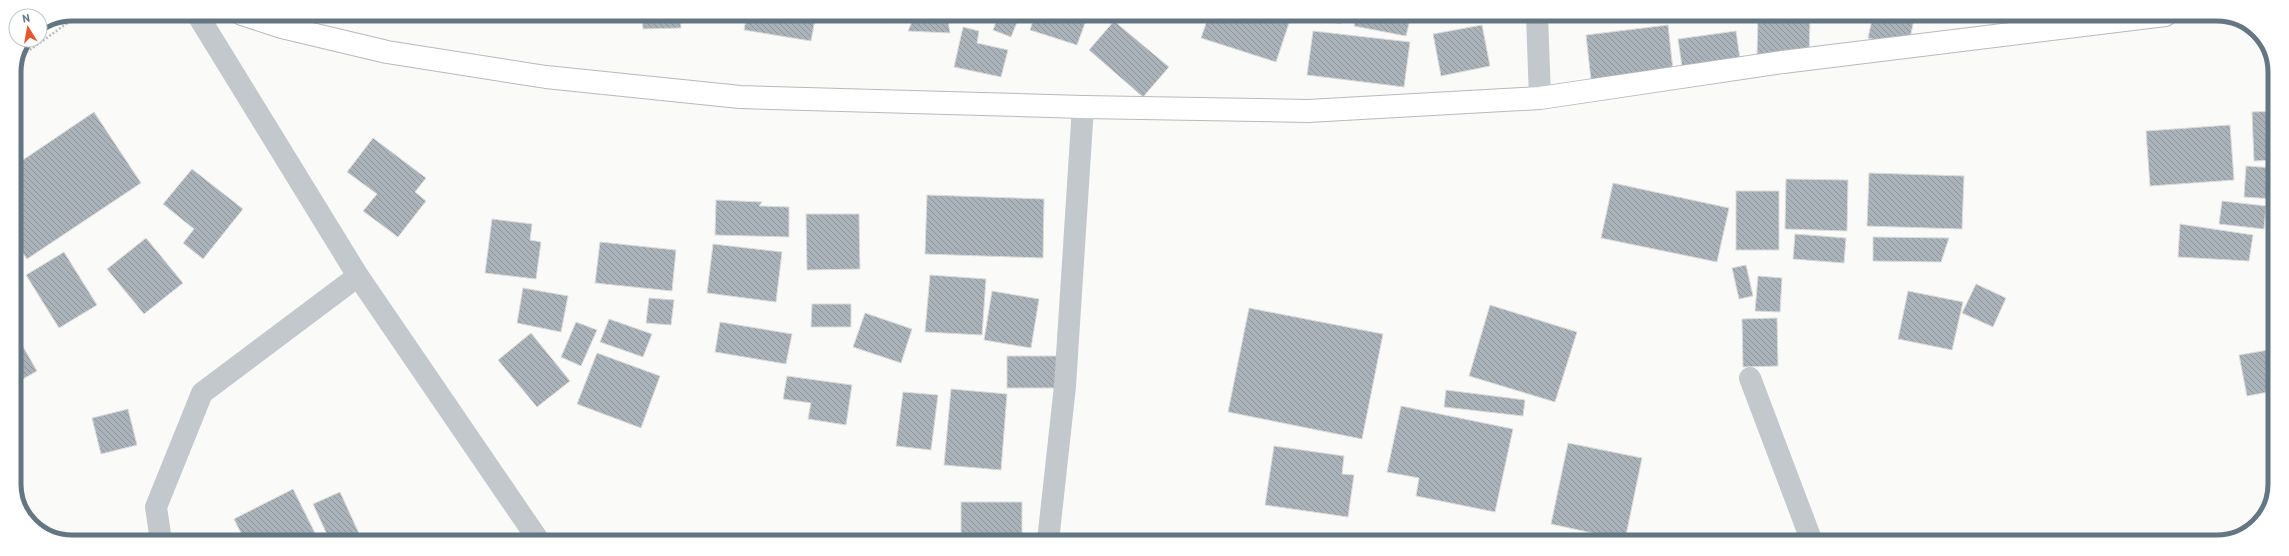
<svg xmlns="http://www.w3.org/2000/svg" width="2289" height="556" viewBox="0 0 2289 556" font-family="Barlow,sans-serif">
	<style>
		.building { fill: url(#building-back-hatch); stroke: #dcdcda }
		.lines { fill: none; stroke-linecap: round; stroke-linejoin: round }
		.major-casing { stroke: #b5babe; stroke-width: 24 }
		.path { stroke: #bbbfc2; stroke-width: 2.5; stroke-dasharray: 2 2; stroke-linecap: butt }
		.minor { stroke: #c3c8cc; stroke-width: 22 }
		.major { stroke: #fff; stroke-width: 22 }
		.rim { fill: none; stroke: #657683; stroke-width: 5 }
	</style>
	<defs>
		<pattern id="building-back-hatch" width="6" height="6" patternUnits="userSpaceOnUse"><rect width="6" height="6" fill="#aab3b9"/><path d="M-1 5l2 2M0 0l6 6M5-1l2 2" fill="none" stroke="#8e969c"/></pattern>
	</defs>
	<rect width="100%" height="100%" fill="#fafaf8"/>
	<!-- building -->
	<g class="building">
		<polygon points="642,14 680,14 681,28 643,29"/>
		<polygon points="747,14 816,14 811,41 744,30"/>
		<polygon points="843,14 885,14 884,23"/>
		<polygon points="896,14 947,14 950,33 908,31 914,17"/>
		<polygon points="976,14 1020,15 1011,37 993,30 996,22"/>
		<polygon points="1035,15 1088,15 1077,45 1030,30"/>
		<polygon points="1209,15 1283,15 1291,17 1276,62 1201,38"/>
		<polygon points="1310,15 1343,15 1340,24"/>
		<polygon points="1356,15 1411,15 1406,36 1354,26"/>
		<polygon points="1873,15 1915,15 1908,47 1868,38"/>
		<polygon points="2037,15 2054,15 2051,21"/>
		<polygon points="1758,18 1810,19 1809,57 1757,56"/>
		<polygon points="1114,21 1169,67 1143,97 1089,50"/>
		<polygon points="1482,25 1490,66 1441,76 1433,34"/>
		<polygon points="1668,25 1673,70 1591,80 1586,35"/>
		<polygon points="963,27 979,31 977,43 1008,50 1001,77 954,67"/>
		<polygon points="1313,31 1410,42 1404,87 1307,75"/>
		<polygon points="1736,31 1741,66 1683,74 1678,39"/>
		<polygon points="2275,111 2275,160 2254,161 2252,112"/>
		<polygon points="94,112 141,183 27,259 14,240 14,166"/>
		<polygon points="2230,125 2234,180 2150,186 2146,131"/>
		<polygon points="373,138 426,178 415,192 426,201 398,237 363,211 377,194 347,172"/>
		<polygon points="2246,166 2275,168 2275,199 2244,197"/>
		<polygon points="192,169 243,209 203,259 183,243 194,229 163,204"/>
		<polygon points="1869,173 1964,176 1962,229 1867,226"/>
		<polygon points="1786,179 1848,180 1847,231 1785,229"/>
		<polygon points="1613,183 1729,208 1717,262 1601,238"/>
		<rect x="1736" y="191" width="43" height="59"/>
		<polygon points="927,195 1044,199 1043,258 925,254"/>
		<polygon points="716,200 762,202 759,206 789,207 789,237 715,235"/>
		<polygon points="2222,201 2266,206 2264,229 2219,224"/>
		<polygon points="806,214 859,214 860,269 807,270"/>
		<polygon points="492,219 532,224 530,240 541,242 536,279 485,273"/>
		<polygon points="2180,224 2253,235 2249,261 2178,257"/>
		<polygon points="1795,234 1846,238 1844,263 1793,259"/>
		<polygon points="1873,237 1949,238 1941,262 1873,261"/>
		<polygon points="146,238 183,283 144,314 107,269"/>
		<polygon points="600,242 676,250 672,291 595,283"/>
		<polygon points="713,244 782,252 776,302 707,293"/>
		<polygon points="64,252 97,305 59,328 26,275"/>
		<polygon points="1746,265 1753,296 1739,299 1732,268"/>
		<polygon points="930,275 986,279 982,335 925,332"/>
		<polygon points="1758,276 1782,278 1780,312 1755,311"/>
		<polygon points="1976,284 2006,298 1993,327 1962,313"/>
		<polygon points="523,288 568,296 561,332 517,323"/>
		<polygon points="992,291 1039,299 1031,348 984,340"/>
		<polygon points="1908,291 1963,302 1952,350 1898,339"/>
		<polygon points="649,298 674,300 671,325 646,323"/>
		<polygon points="812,304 851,304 851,327 811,327"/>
		<polygon points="1490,305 1577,332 1555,402 1469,376"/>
		<polygon points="1249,308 1383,334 1362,439 1228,412"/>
		<polygon points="865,313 912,329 901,363 853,347"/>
		<polygon points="1777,318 1778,366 1743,367 1742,319"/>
		<polygon points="609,319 652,334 643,357 600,342"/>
		<polygon points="576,322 597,330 581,366 561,357"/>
		<polygon points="720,322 792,334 786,364 715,352"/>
		<polygon points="531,333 570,381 537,407 498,360"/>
		<polygon points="22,345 37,371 14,384 14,350"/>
		<polygon points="2274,349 2274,391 2247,396 2239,355"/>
		<polygon points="597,353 660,376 641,428 577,404"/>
		<rect x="1007" y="356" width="55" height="32"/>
		<polygon points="787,376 852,385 846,425 808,419 811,403 783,399"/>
		<polygon points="951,389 1007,394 1001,470 944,465"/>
		<polygon points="1446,390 1525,400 1523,416 1444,407"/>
		<polygon points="903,392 938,395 931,450 896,446"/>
		<polygon points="1401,406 1513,429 1495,512 1416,496 1419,478 1387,472"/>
		<polygon points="128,409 137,445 101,454 92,418"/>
		<polygon points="1568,443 1642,458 1625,540 1551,524"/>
		<polygon points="1274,446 1344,456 1342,474 1354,475 1348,517 1265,505"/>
		<polygon points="293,489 319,541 245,541 234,519"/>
		<polygon points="340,492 362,540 360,541 330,541 313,504"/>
		<rect x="961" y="502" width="61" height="39"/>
	</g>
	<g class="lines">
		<defs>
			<polyline id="major" points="242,14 282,27 387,52 546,77 740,97 1083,107 1308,111 1540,98 1783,62 2165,15"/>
		</defs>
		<!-- major casing -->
		<use href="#major" class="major-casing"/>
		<!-- path -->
		<polyline class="path" points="20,57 80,14"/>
		<!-- minor -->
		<g class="minor">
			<polyline points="197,14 358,276 539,541"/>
			<polyline points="1537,15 1540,98"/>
			<polyline points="1750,378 1812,542"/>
			<polyline points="161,541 156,507 202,393 358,276"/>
			<polyline points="1048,541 1065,386 1083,107"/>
		</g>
		<!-- major -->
		<use href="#major" class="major"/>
	</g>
	<!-- crop -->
	<path d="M0 0H2289V556H0ZM72 21H2217A51 51 0 0 1 2268 72V484A51 51 0 0 1 2217 535H72A51 51 0 0 1 21 484V72A51 51 0 0 1 72 21Z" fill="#fff" fill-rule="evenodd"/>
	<path class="rim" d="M72 21H2217A51 51 0 0 1 2268 72V484A51 51 0 0 1 2217 535H72A51 51 0 0 1 21 484V72A51 51 0 0 1 72 21Z"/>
	<!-- north arrow -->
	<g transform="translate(28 28) rotate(349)"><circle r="19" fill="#ffffff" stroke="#c1c8cd"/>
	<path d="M0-3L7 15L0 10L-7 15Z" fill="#e4572e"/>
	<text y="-6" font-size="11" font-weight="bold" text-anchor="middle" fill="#657683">N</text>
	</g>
</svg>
